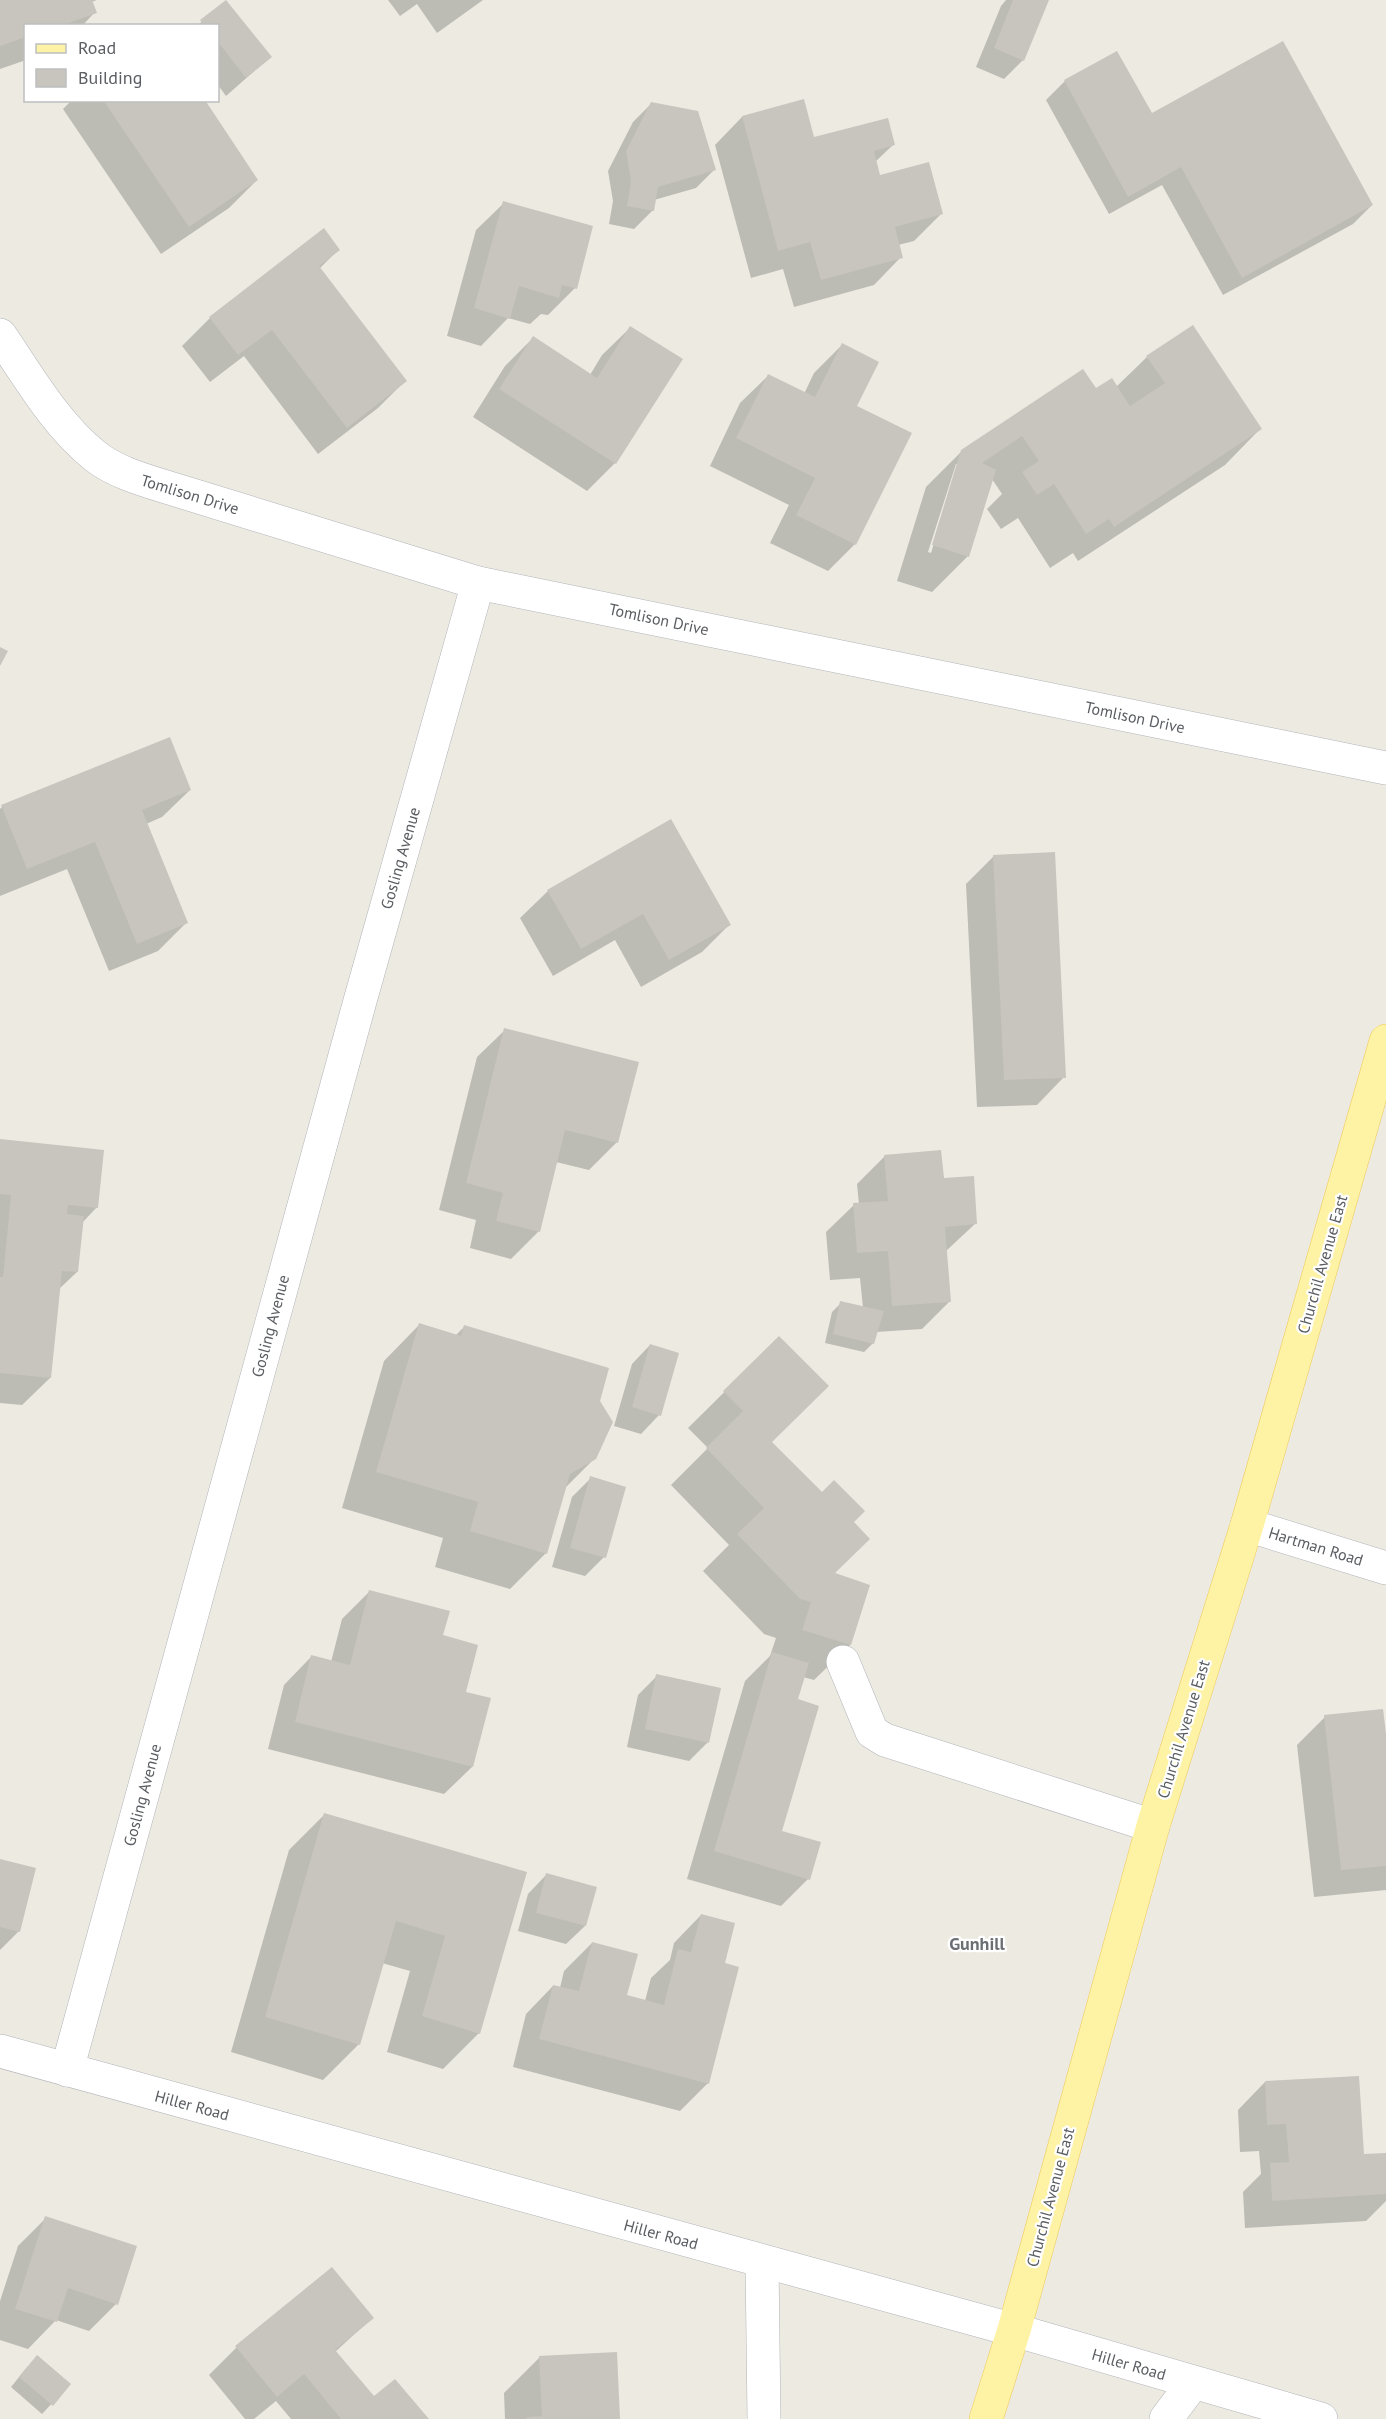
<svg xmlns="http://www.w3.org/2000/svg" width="1386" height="2419" viewBox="0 0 1386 2419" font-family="'PT Sans',sans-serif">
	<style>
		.shadow { fill: #0003; fill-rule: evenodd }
		.building { fill: #c8c4be }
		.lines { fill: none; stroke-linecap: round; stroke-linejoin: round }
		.minor-casing { stroke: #b2b4b9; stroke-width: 34 }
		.major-casing { stroke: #f0c957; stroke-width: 34 }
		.minor { stroke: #fff; stroke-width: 33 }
		.major { stroke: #fef2a4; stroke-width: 33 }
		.labels { text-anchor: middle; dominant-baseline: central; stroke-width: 4.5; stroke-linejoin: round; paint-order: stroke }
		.street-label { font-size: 16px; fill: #5a5d62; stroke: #fff }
		.neighbourhood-label { font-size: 18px; font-weight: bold; fill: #6b6f74; stroke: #fff }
	</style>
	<rect width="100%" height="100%" fill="#eceae1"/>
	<!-- shadow -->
	<g class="shadow">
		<polygon points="0,0 97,0 91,2 95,12 82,26 26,26 26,60 0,69"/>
		<polygon points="388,0 483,0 437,33 417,4 400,16"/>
		<polygon points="1006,0 1048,0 1023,60 1004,79 976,67 1001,6"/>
		<polygon points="226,1 270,57 226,96 218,85 218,26 197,26"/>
		<polygon points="1117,53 1152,115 1372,205 1353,224 1223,295 1162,185 1109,214 1046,100 1065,81"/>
		<polygon points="72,100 203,100 257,180 229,208 161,254 63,109"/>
		<polygon points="652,103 714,170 696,188 654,200 653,210 634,229 609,224 613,201 608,171 633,122"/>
		<polygon points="742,117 813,139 893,145 875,162 879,177 941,214 914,241 898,245 901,257 874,285 794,307 783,269 751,278 715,145"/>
		<polygon points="504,203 575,288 548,315 541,314 530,324 508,318 481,346 447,336 476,230"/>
		<polygon points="324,231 338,250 319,269 405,381 378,408 318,454 244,356 210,382 182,346 210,318"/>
		<polygon points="630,328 681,360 615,463 587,491 473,417 505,366 533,338 590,375 602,355"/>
		<polygon points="842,345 855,407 855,544 828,571 770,543 789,505 710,466 740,403 768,376 804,394 814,373"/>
		<path d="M1147,357L1260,429L1225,465L1078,561L1073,553L1050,568L1018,518L1001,529L987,509L1002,494L992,479L968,556L932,592L897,581L926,487L962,451L1095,390L1116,387ZM956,464H959L931,553L928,552Z"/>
		<polygon points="190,790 162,817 146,824 186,923 158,951 109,971 67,869 0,896 0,809 2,807"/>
		<polygon points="994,856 1064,1077 1037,1105 977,1107 966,884"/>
		<polygon points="548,891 729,925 702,952 641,987 615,940 553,976 520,918"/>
		<polygon points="505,1030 617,1142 589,1170 556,1162 539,1231 511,1259 470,1248 476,1220 439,1210 477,1057"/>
		<polygon points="0,1141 97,1207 82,1223 77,1272 59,1289 50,1378 22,1405 0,1403"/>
		<polygon points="885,1156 943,1180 976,1223 946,1251 950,1301 922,1329 876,1332 873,1343 864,1352 825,1343 832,1312 841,1303 863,1308 860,1278 830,1280 826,1232 854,1205 859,1204 857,1184"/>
		<polygon points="419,1325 455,1336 464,1327 598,1401 594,1459 565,1488 546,1553 510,1589 435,1567 443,1538 342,1508 384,1361"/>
		<polygon points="779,1338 771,1442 852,1522 833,1574 850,1645 814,1680 803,1677 796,1700 780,1832 808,1879 781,1906 687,1879 745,1681 770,1656 776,1638 764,1634 703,1571 729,1545 671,1485 708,1448 688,1428"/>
		<polygon points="650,1345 659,1415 641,1434 614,1426 632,1364"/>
		<polygon points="591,1478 604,1557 585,1576 552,1567 572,1497"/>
		<polygon points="370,1591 442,1637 464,1693 472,1767 444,1794 268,1749 284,1685 311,1657 331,1662 342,1619"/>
		<polygon points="657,1676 708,1742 689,1761 627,1747 638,1695"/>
		<polygon points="1325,1717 1386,1747 1386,1890 1314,1897 1297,1745"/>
		<polygon points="325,1814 525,1873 479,2033 443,2069 387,2052 410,1971 382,1963 359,2044 323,2080 231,2052 289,1850"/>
		<polygon points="0,1860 19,1931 0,1950"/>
		<polygon points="546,1875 585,1926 566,1944 518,1931 528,1894"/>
		<polygon points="701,1915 723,1964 708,2083 680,2111 513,2067 526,2014 553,1986 560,1988 564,1971 592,1943 626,1996 645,2001 651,1978 670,1960 674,1943"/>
		<polygon points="1265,2082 1362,2156 1386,2154 1386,2201 1366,2221 1245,2228 1243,2192 1261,2174 1259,2151 1240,2152 1238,2110"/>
		<polygon points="46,2218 116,2304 89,2331 56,2320 28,2349 0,2340 0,2301 18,2246"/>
		<polygon points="331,2269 372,2318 335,2352 373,2398 425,2419 291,2419 276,2401 254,2419 245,2419 209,2375 236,2348"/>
		<polygon points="539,2358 619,2419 505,2419 504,2393"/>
		<polygon points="28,2366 69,2385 42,2414 11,2387"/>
	</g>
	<!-- building -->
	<g class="building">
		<polygon points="0,0 92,0 97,13 60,26 26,26 26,37 0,46"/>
		<polygon points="226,0 272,57 246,78 218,42 218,26 204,26 200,20"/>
		<polygon points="1013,0 1049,0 1024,61 994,48"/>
		<polygon points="1283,41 1373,205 1242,278 1181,167 1128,197 1064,80 1117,51 1152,113"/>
		<polygon points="804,99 814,137 888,118 895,145 874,151 880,175 929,162 943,214 895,227 903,258 821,280 810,242 778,251 742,116"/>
		<polygon points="103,100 205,100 258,180 189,227"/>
		<polygon points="651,102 698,111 716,170 658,187 654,211 627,206 631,181 626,151"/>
		<polygon points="503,201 593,226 577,289 562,285 559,298 519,286 510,319 474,308"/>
		<polygon points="324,228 340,250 319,266 407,381 347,428 272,330 238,355 209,317"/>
		<polygon points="1193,325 1262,429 1114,527 1109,519 1086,534 1054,484 1037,495 1022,472 1039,461 1022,436 982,463 996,470 969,557 932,545 961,450 1083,369 1096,388 1112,378 1130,406 1165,383 1146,356"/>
		<polygon points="630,326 683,359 616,464 499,389 533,336 597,378"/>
		<polygon points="842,343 879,362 857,406 912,433 856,545 796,515 815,478 736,438 768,374 815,397"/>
		<polygon points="0,647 8,651 0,666"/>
		<polygon points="170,737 191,790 142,810 188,923 137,944 95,842 27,869 1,805"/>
		<polygon points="671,819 731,925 669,960 643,914 581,949 547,890"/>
		<polygon points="1055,852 1066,1078 1004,1080 993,855"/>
		<polygon points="504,1028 639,1062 618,1143 565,1130 540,1232 496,1221 503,1193 466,1183"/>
		<polygon points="0,1139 104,1150 98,1208 68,1205 67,1214 84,1216 78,1272 62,1271 51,1378 0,1373 0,1277 3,1277 11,1195 0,1194"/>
		<polygon points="941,1150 944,1178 974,1176 977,1224 945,1227 951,1302 892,1306 888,1251 857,1253 853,1203 888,1201 884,1155"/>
		<polygon points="840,1301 884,1311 874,1344 833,1334"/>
		<polygon points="419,1323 461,1336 464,1325 609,1368 600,1401 613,1422 596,1459 570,1474 547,1554 470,1531 478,1502 376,1472"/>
		<polygon points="779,1336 829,1386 772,1442 822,1492 834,1480 865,1511 854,1522 870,1539 835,1573 870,1585 851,1645 802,1630 811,1602 800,1599 737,1534 764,1508 706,1448 743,1411 723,1391"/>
		<polygon points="650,1344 679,1353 661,1416 632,1407"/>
		<polygon points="590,1476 626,1487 606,1558 570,1548"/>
		<polygon points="369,1590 450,1611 443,1635 478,1645 466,1692 491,1698 473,1767 295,1722 311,1655 350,1665"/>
		<polygon points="772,1652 809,1663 798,1699 819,1706 782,1831 821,1842 810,1880 714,1851"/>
		<polygon points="656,1674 721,1688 709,1743 645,1729"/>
		<polygon points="1383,1709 1386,1734 1386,1866 1341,1870 1324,1715"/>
		<polygon points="324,1813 527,1872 480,2034 422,2016 445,1936 396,1921 360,2045 265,2017"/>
		<polygon points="0,1859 36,1868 20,1932 0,1927"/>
		<polygon points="546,1873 597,1887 586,1926 536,1913"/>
		<polygon points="701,1914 735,1923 725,1963 739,1967 709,2084 539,2039 553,1985 579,1991 592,1942 638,1954 627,1995 664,2005 678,1949 691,1952"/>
		<polygon points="1359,2076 1364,2154 1386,2153 1386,2194 1272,2201 1270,2163 1289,2162 1286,2124 1267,2125 1265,2081"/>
		<polygon points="45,2216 137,2246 118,2305 68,2288 57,2322 15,2309"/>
		<polygon points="332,2267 374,2318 335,2350 374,2396 395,2379 429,2419 341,2419 304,2374 277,2397 235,2346"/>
		<polygon points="617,2352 620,2419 527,2419 527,2417 542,2416 539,2356"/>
		<polygon points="37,2355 71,2384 53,2406 19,2377"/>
	</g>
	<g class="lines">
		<defs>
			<g id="minor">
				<path d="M0,335C29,377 55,424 95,456C114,471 140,479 163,486L478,583L1386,768"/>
				<polyline points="1247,1525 1386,1568"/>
				<polyline points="843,1662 872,1732 885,1740 1153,1826"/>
				<polyline points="0,2051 1014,2330 1321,2419"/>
				<polyline points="67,2070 360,1001 478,583"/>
				<polyline points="762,2262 764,2419"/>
				<polyline points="1166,2419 1193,2383"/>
			</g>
			<polyline id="major" points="986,2419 1014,2330 1153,1826 1247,1525 1386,1041"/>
		</defs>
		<!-- minor casing -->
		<use href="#minor" class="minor-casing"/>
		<!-- major casing -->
		<use href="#major" class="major-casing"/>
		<!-- minor -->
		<use href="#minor" class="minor"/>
		<!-- major -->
		<use href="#major" class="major"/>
	</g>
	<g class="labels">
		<!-- street labels -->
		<g class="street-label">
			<text transform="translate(190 494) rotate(17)">Tomlison Drive</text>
			<text transform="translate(659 619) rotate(12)">Tomlison Drive</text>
			<text transform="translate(1135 717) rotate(12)">Tomlison Drive</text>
			<text transform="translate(400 858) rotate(-74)">Gosling Avenue</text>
			<text transform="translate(1322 1264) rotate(-74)">Churchil Avenue East</text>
			<text transform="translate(270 1326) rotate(-75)">Gosling Avenue</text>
			<text transform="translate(1316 1546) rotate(17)">Hartman Road</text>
			<text transform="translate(1183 1729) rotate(-73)">Churchil Avenue East</text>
			<text transform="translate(142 1795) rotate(-75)">Gosling Avenue</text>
			<text transform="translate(192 2105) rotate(15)">Hiller Road</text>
			<text transform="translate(1050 2197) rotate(-75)">Churchil Avenue East</text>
			<text transform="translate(661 2234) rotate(15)">Hiller Road</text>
			<text transform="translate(1129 2364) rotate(16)">Hiller Road</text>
		</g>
		<!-- neighbourhood labels -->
		<g class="neighbourhood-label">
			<text x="977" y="1943">Gunhill</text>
		</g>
	</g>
	<!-- legend -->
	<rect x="24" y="24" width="195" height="78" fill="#ffffff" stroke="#bdbec0" stroke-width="1.5"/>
	<rect x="36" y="44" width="30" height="9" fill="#fef2a4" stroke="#bdbec0" stroke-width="1.5"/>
	<text x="78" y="54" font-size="18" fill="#5a5d62">Road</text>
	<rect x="36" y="69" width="30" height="18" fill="#c8c4be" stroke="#bdbec0" stroke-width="1.5"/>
	<text x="78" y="84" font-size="18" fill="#5a5d62">Building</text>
</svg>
